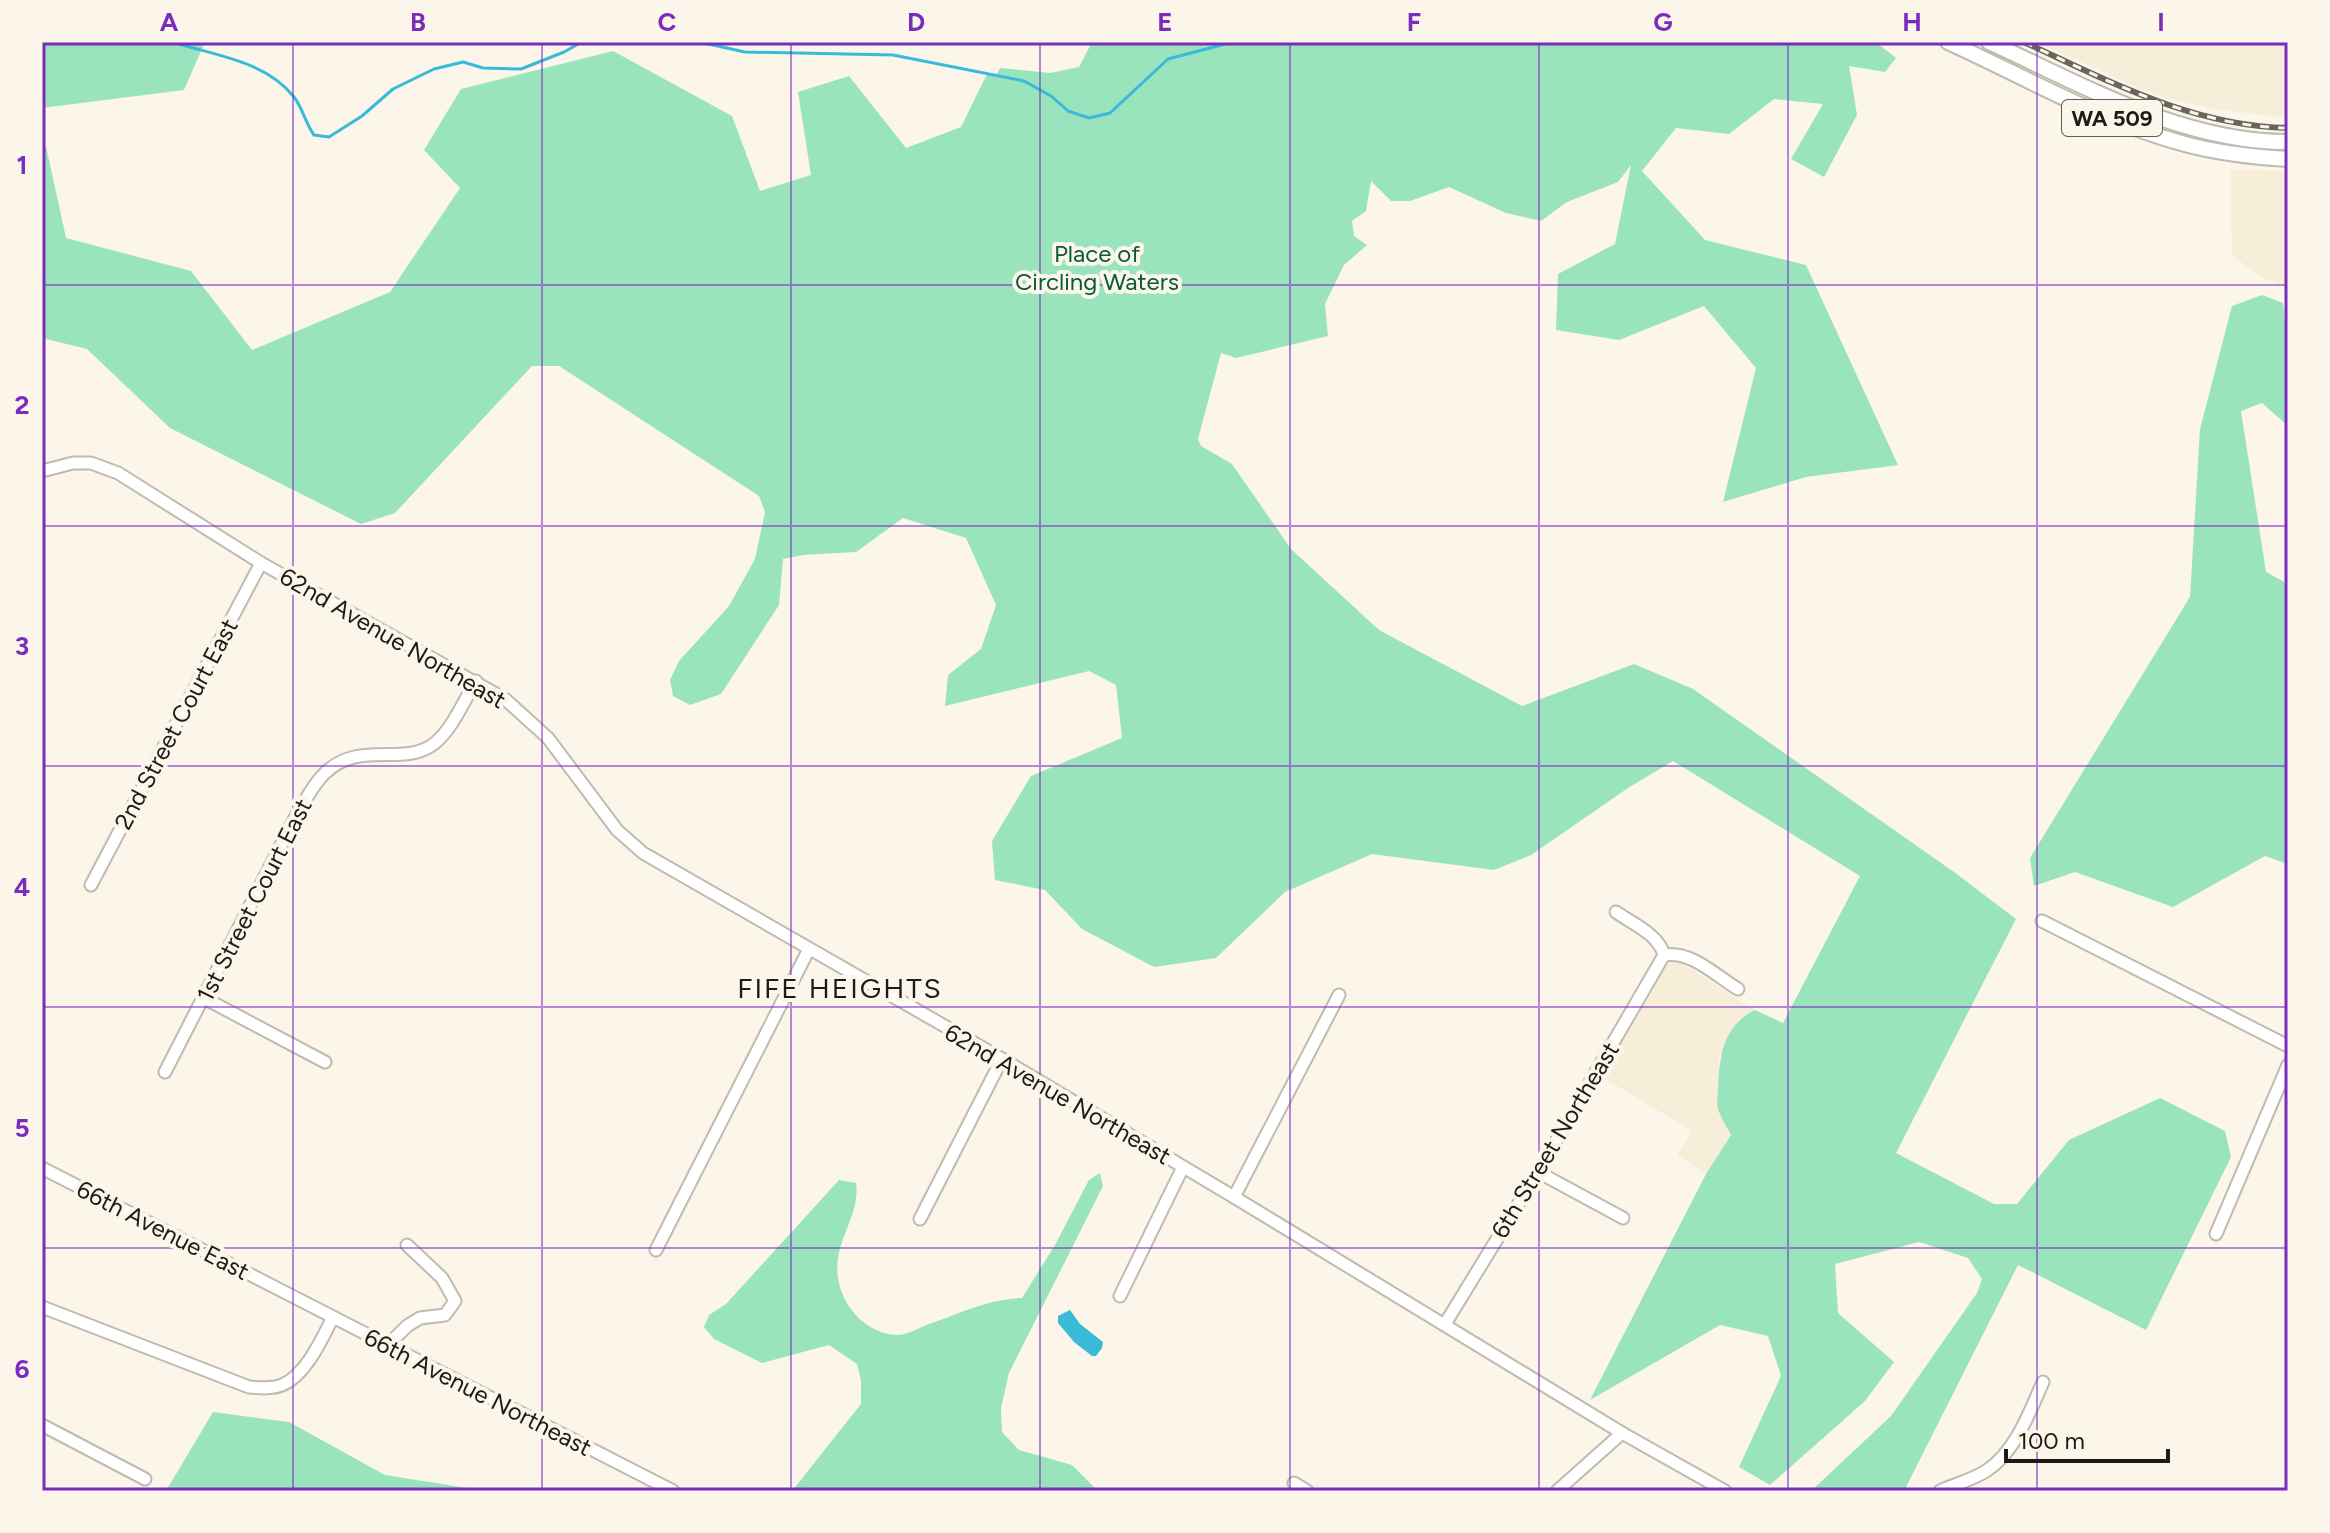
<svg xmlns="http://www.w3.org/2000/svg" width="2330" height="1533" viewBox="0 0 2330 1533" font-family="Figtree,sans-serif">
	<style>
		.built { fill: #f6eed9 }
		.green { fill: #9ae4bd }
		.water { fill: #39bad9 }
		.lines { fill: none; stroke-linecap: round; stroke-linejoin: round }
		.stream { stroke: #39bad9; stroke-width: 3 }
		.minor-casing { stroke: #c0bbaf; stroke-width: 15 }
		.major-casing { stroke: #c0bbaf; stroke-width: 18 }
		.minor { stroke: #fff; stroke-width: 11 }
		.major { stroke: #fff; stroke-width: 14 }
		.rail-casing { stroke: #68655e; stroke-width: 6 }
		.rail { stroke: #fbf6e9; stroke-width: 3; stroke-dasharray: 9; stroke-linecap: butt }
		.grid { fill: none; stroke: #7b2cbf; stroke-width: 2; stroke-opacity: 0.55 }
		.labels { text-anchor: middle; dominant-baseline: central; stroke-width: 8; stroke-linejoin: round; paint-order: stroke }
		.shield { fill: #fbf6e9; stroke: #605d56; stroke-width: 2 }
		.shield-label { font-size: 22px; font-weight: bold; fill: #1d1b17 }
		.park-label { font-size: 24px; fill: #0a593a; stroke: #fbf6e9 }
		.street-label { font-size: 24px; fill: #1d1b17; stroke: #fbf6e9 }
		.quarter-label { font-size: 28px; letter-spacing: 2px; fill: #1d1b17; stroke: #fbf6e9 }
		.neatline { fill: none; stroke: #7b2cbf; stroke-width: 3 }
		.grid-label { font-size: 26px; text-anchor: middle; font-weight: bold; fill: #7b2cbf }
	</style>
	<rect width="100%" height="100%" fill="#fbf6e9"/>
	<!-- built -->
	<g class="built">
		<polygon points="2037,42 2288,42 2288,118 2213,109 2162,97 2138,88"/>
		<polygon points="2230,169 2288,171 2288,289 2258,275 2232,255"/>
		<polygon points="1672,962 1680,962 1755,1010 1746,1015 1719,1058 1718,1110 1731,1135 1706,1174 1677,1155 1692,1131 1602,1077 1666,967"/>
	</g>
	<!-- green -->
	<g class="green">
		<polygon points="42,42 205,42 184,90 42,108"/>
		<path d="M1092,42H1876L1896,58L1885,72L1849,66L1857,115L1824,177L1791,159L1823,104L1774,99L1729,134L1676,128L1642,171L1705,240L1806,265L1898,465L1806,477L1723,502L1756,368L1704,306L1619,340L1556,330L1558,274L1615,244L1631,165L1618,182L1567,202L1541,221L1506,213L1449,187L1410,201H1391L1371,181L1366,211L1352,221L1354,236L1367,245L1344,265L1325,304L1328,336L1236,358L1221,353L1198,439L1201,446L1232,464L1291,549L1379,630L1522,706L1634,664L1693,689L1954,872L2016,919L1896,1153L1994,1204H2017L2069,1140L2160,1098L2225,1131L2231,1157L2146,1330L2018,1265L1904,1491H1811L1891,1416L1977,1293L1982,1279L1968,1258L1919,1242L1835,1264L1838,1313L1894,1362L1865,1401L1770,1485L1739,1467L1781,1376L1768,1336L1720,1325L1590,1400L1706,1174L1731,1135C1727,1127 1722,1120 1719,1112C1716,1104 1718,1094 1718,1086C1720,1055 1723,1026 1755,1010L1783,1023L1860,876L1673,761L1628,788L1531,855L1494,870L1372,854L1285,892L1216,958L1154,967L1082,929L1045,890L995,880L992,841L1031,776L1122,738L1116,685L1089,671L945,706L948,675L981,649L996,605L966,538L903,518L856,552L803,555L783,559L779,605L721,694L690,705L673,696L670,680L679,661L729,606L755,559L765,512L759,496L559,366H532L395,513L361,524L170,428L87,349L42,338V145L46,146L66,238L191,271L252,350L390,292L460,188L424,150L461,89L613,51L732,116L760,191L811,175L798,92L849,76L906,148L961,127L987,74L996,76L1000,68L1050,73L1079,67Z"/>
		<polygon points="2262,295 2283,303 2288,357 2288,426 2262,403 2241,411 2266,572 2288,584 2288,864 2265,856 2173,907 2075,872 2034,886 2030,858 2190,597 2200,429 2232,306"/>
		<path d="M1100,1173L1103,1186L1009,1373L1001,1408L1002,1432L1019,1450L1072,1465L1098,1491H792L861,1404V1381L857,1364L829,1345L762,1363L714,1339L704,1327L709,1315L726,1304L839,1180L856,1183C861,1216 832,1243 838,1278C842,1307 868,1336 900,1335C909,1334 921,1327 929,1324C961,1313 988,1299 1022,1298L1055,1245L1089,1180Z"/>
		<polygon points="213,1412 289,1422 385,1475 486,1491 166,1491"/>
	</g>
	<!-- water -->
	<polygon class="water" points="1070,1310 1080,1324 1103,1342 1102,1348 1096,1356 1092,1356 1074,1342 1058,1323 1058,1316"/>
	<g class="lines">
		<!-- stream -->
		<g class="stream">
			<path d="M172,42C214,55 266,61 294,97C302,107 306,124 314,135L329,137L362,116L393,89L434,69L463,62L483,68L521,69L564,52L582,42"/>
			<polyline points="699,42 745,52 893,55 1024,81 1051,96 1068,111 1089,118 1110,113 1168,59 1233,42"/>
		</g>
		<defs>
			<g id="minor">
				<polyline points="42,471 73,463 91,463 118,473 261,563 505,699 548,738 617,830 643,853 1002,1059 1234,1197 1622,1433 1725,1491"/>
				<polyline points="91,885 261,563"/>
				<path d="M1616,912C1633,924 1658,934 1664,955"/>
				<polyline points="2042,921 2288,1046"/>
				<path d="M1664,955C1691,950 1716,976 1738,989"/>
				<polyline points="204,998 325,1062"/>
				<path d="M165,1072L297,814C306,800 313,784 325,773C360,739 404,768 435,743C453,728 464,700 476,681"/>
				<polyline points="42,1168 673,1491"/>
				<polyline points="1538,1172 1623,1218"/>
				<polyline points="1234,1197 1339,995"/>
				<polyline points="920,1219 1002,1059"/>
				<polyline points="2216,1234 2288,1065"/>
				<polyline points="656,1250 809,949"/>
				<polyline points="1120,1296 1183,1167"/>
				<path d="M42,1307L249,1387C260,1388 272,1389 282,1385C306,1375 322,1339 333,1317"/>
				<polyline points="1445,1324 1538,1172 1664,955"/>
				<polyline points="388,1345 407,1326 420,1318 445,1315 455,1301 442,1278 407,1245"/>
				<polyline points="42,1425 145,1479"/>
				<polyline points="1294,1483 1307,1491"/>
				<polyline points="1557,1491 1622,1433"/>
				<path d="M1940,1491C1955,1484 1972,1480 1986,1471C2015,1453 2030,1411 2043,1382"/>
			</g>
			<g id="major">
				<path d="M1948,42C2025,77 2102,122 2185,144C2218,153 2254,157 2288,159"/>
				<path d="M1989,42C2083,85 2181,142 2288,142"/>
			</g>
		</defs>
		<!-- minor casing -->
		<use href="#minor" class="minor-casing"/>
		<!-- major casing -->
		<use href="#major" class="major-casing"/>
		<!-- minor -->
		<use href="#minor" class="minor"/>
		<!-- major -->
		<use href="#major" class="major"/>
		<defs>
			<path id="rail" d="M2024,42C2109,81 2192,126 2288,128"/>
		</defs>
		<!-- rail casing -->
		<use href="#rail" class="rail-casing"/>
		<!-- rail -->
		<use href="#rail" class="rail"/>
	</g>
	<!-- grid -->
	<path class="grid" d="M293,42V1491M542,42V1491M791,42V1491M1040,42V1491M1290,42V1491M1539,42V1491M1788,42V1491M2037,42V1491M42,285H2288M42,526H2288M42,766H2288M42,1007H2288M42,1248H2288"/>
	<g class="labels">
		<!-- shield labels -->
		<rect class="shield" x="2062" y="100" width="100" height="36" rx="6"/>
		<g class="shield-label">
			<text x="2112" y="118">WA 509</text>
		</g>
		<!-- park labels -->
		<g class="park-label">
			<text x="1097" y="253">Place of<tspan x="1097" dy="28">Circling Waters</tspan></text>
		</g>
		<!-- street labels -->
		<g class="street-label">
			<text transform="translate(393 638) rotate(30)">62nd Avenue Northeast</text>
			<text transform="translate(176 724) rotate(-62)">2nd Street Court East</text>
			<text transform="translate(254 900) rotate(-63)">1st Street Court East</text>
			<text transform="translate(1058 1094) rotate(30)">62nd Avenue Northeast</text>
			<text transform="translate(1555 1140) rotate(-59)">6th Street Northeast</text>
			<text transform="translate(163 1230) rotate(27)">66th Avenue East</text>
			<text transform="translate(478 1392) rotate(27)">66th Avenue Northeast</text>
		</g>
		<!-- quarter labels -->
		<g class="quarter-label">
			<text x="840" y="988">FIFE HEIGHTS</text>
		</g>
	</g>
	<!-- border -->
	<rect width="2330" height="1533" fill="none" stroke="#fbf6e9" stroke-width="88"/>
	<!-- scale -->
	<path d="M2006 1449v12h162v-12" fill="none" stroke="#1d1b17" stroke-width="4"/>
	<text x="2018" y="1449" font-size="24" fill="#1d1b17" stroke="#fbf6e9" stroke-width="6" paint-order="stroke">100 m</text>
	<rect x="44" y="44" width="2242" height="1445" class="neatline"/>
	<g class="grid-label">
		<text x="169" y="31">A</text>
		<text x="418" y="31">B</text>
		<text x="667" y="31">C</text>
		<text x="916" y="31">D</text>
		<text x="1165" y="31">E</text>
		<text x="1414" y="31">F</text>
		<text x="1663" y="31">G</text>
		<text x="1912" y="31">H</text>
		<text x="2161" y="31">I</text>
		<text x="22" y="174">1</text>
		<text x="22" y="414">2</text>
		<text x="22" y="655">3</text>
		<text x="22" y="896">4</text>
		<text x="22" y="1137">5</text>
		<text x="22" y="1378">6</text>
	</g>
</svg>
